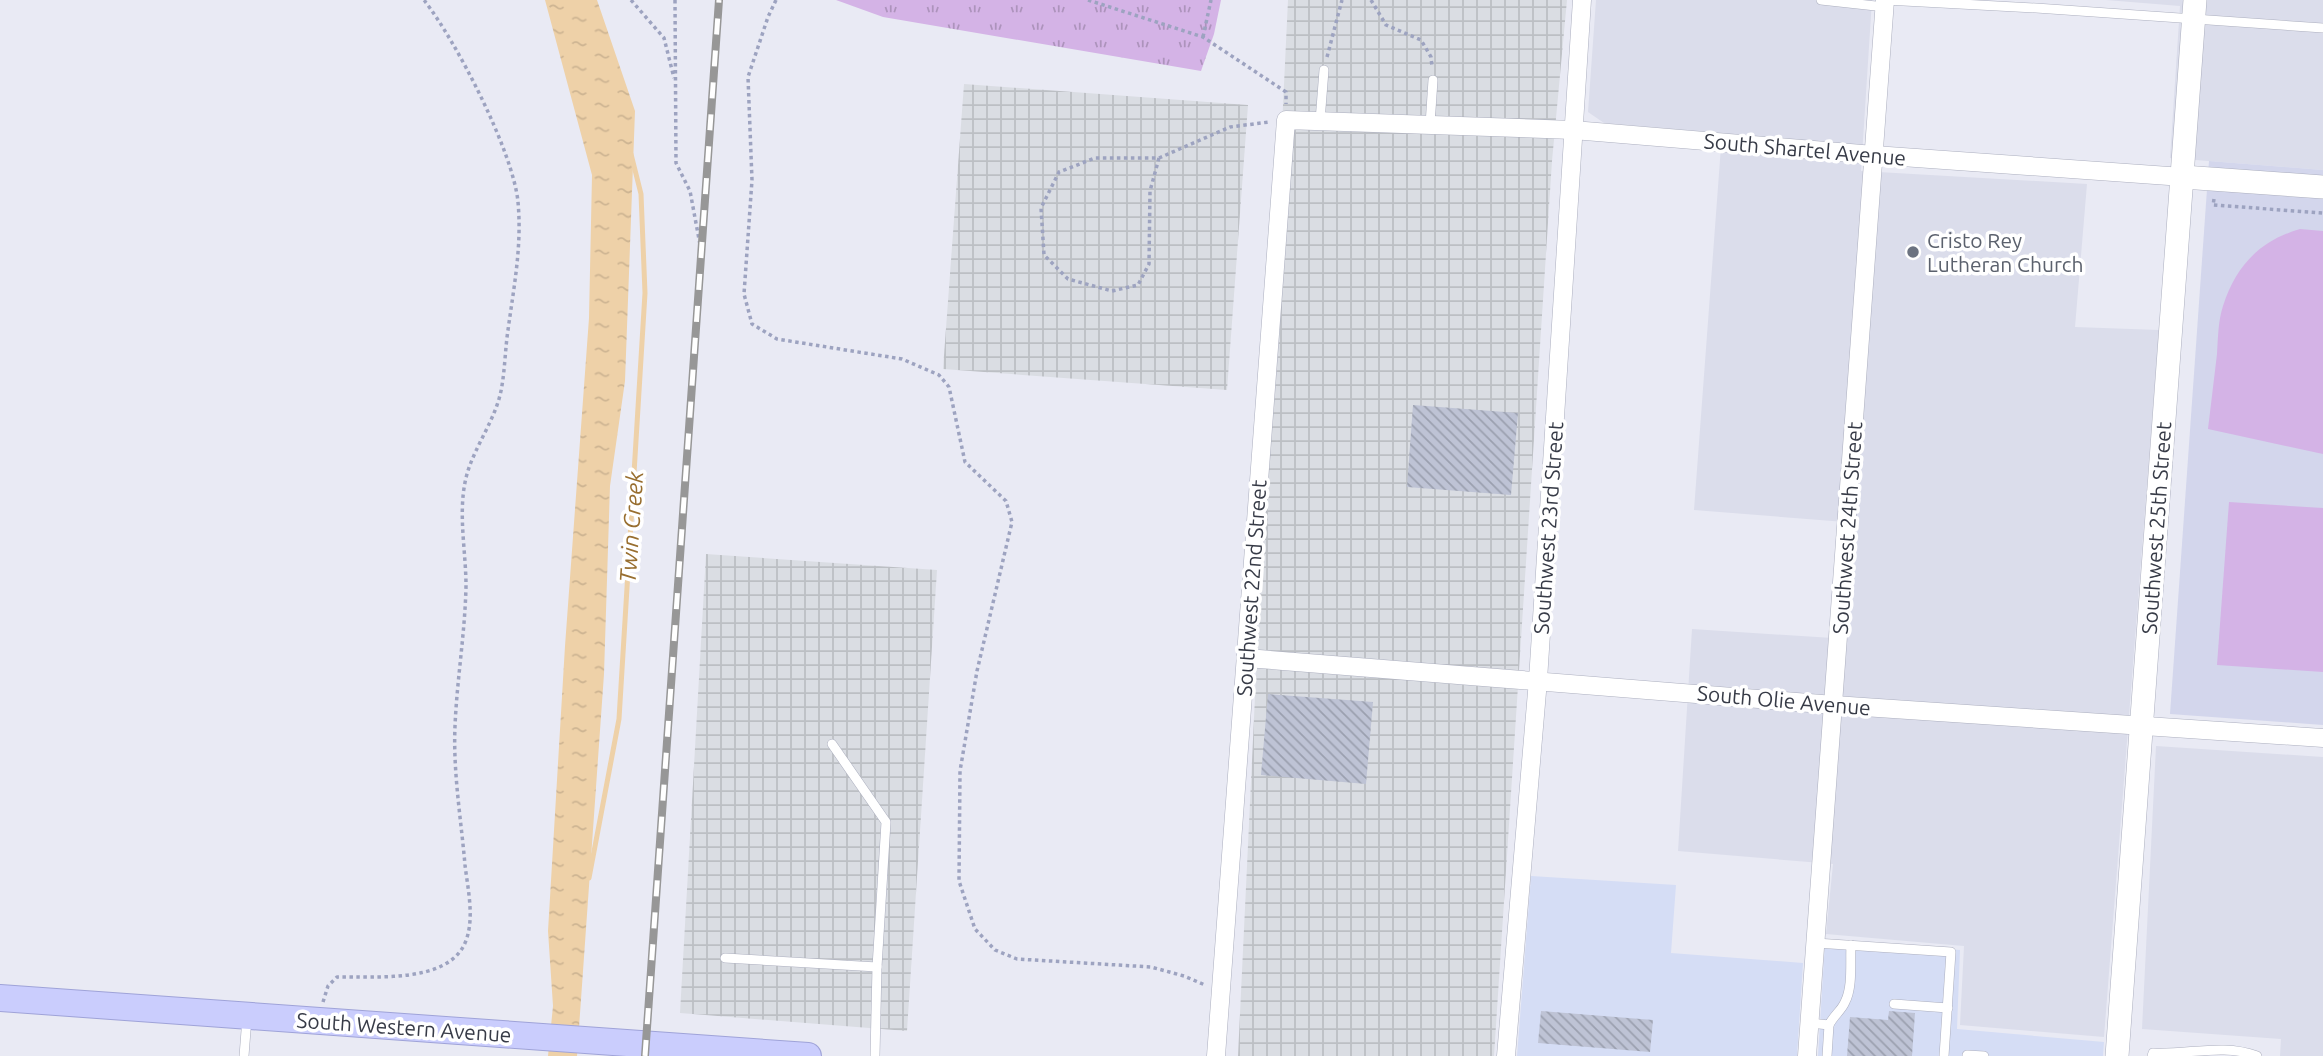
<svg xmlns="http://www.w3.org/2000/svg" width="2323" height="1056" viewBox="0 0 2323 1056" font-family="Ubuntu,sans-serif">
	<style>
		.residential { fill: #dbddeb }
		.commercial { fill: #d5ddf5 }
		.industrial { fill: url(#industrial-grid) }
		.education { fill: #d3d6ec }
		.grass { fill: #d4b3e6 }
		.park { fill: url(#park-tufts) }
		.water { fill: url(#water-ripples) }
		.lines { fill: none; stroke-linecap: round; stroke-linejoin: round }
		.stream { stroke: #eed1a8; stroke-width: 5 }
		.building { fill: url(#building-back-hatch) }
		.service-casing { stroke: #acafbf; stroke-width: 10 }
		.minor-casing { stroke: #acafbf; stroke-width: 19 }
		.tertiary-casing { stroke: #acafbf; stroke-width: 24 }
		.secondary-casing { stroke: #9fa3d8; stroke-width: 28 }
		.path { stroke: #9da3c0; stroke-width: 3.5; stroke-dasharray: 3.5 3.5; stroke-linecap: butt }
		.service { stroke: #fff; stroke-width: 9 }
		.minor { stroke: #fff; stroke-width: 18 }
		.tertiary { stroke: #fff; stroke-width: 23 }
		.secondary { stroke: #cacdfd; stroke-width: 26 }
		.rail-casing { stroke: #979797; stroke-width: 8 }
		.rail { stroke: #fff; stroke-width: 5; stroke-dasharray: 16; stroke-linecap: butt }
		.worship-dot { fill: #6b7280; stroke: #fff; stroke-width: 2.5 }
		.labels { text-anchor: middle; dominant-baseline: central; stroke-width: 7; stroke-linejoin: round; paint-order: stroke }
		.street-label { font-size: 21px; fill: #373b47; stroke: #fff }
		.worship-label { font-size: 21px; fill: #5b616d; stroke: #fff; text-anchor: start }
		.water-label { font-size: 23px; font-style: italic; fill: #986e2f; stroke: #fff }
	</style>
	<defs>
		<pattern id="industrial-grid" width="8" height="8" patternUnits="userSpaceOnUse" patternTransform="scale(1.75)"><rect width="8" height="8" fill="#dadde3"/><path d="M0 4h8M4 0v8" fill="none" stroke="#bcbfc4"/></pattern>
		<pattern id="park-tufts" width="24" height="20" patternUnits="userSpaceOnUse" patternTransform="scale(1.75)"><rect width="24" height="20" fill="#d4b3e6"/><path d="M3 7l-1-3M5 7V3M7 7l1-3M15 17l-1-3M17 17v-4M19 17l1-3" fill="none" stroke="#ad93bc"/></pattern>
		<pattern id="water-ripples" width="26" height="14" patternUnits="userSpaceOnUse" patternTransform="scale(1.75)"><rect width="26" height="14" fill="#eed1a8"/><path d="M2 4q2-2 4 0t4 0M15 11q2-2 4 0t4 0" fill="none" stroke="#cdb492"/></pattern>
		<pattern id="building-back-hatch" width="6" height="6" patternUnits="userSpaceOnUse" patternTransform="scale(1.75)"><rect width="6" height="6" fill="#bec3d5"/><path d="M-1 5l2 2M0 0l6 6M5-1l2 2" fill="none" stroke="#9ba0af"/></pattern>
	</defs>
	<rect width="100%" height="100%" fill="#e9eaf4"/>
	<!-- residential -->
	<g class="residential">
		<polygon points="1596,0 1872,0 1861,171 2087,184 2075,327 2159,330 2104,1037 1960,1025 1964,946 1826,934 1833,864 1678,851 1692,629 1848,639 1858,523 1694,510 1722,133 1604,123 1588,112"/>
		<polygon points="2106,0 2323,0 2323,170 2170,158 2180,6"/>
		<polygon points="2156,746 2323,757 2323,1056 2280,1056 2281,1039 2142,1029"/>
	</g>
	<!-- commercial -->
	<g class="commercial">
		<polygon points="1531,876 1676,885 1671,953 1803,963 1797,1056 1517,1056"/>
		<polygon points="1825,941 1960,950 1957,1029 2104,1042 2103,1056 1818,1056"/>
	</g>
	<!-- industrial -->
	<g class="industrial">
		<polygon points="1288,0 1567,0 1552,161 1494,1056 1238,1056"/>
		<polygon points="964,84 1248,105 1227,390 943,369"/>
		<polygon points="706,554 937,570 907,1031 680,1013"/>
	</g>
	<!-- education -->
	<polygon class="education" points="2209,161 2323,170 2323,725 2170,714"/>
	<!-- grass -->
	<g class="grass">
		<path d="M2300,229L2323,231V454L2208,429C2211,404 2214,379 2217,354C2218,339 2218,321 2223,306C2236,266 2259,241 2300,229Z"/>
		<polygon points="2229,502 2323,508 2323,672 2217,665"/>
	</g>
	<!-- park -->
	<polygon class="park" points="836,0 1221,0 1214,34 1201,71 883,17"/>
	<!-- water -->
	<polygon class="water" points="545,0 597,0 635,111 625,381 610,486 604,674 577,1056 548,1056 553,1006 548,931 565,646 589,318 592,175"/>
	<g class="lines">
		<!-- stream -->
		<polyline class="stream" points="589,878 619,719 645,293 641,194 631,154"/>
	</g>
	<!-- building -->
	<g class="building">
		<polygon points="1413,405 1518,413 1511,495 1407,487"/>
		<polygon points="1268,694 1373,702 1366,784 1261,775"/>
		<polygon points="1541,1011 1653,1020 1650,1052 1538,1043"/>
		<polygon points="1889,1011 1915,1013 1912,1056 1847,1056 1850,1017 1888,1020"/>
	</g>
	<g class="lines">
		<defs>
			<g id="service">
				<polyline points="1821,0 1885,7"/>
				<polyline points="1885,0 2036,8 2323,28"/>
				<polyline points="1320,121 1324,70"/>
				<polyline points="1430,125 1433,80"/>
				<polyline points="832,744 886,822 877,967"/>
				<polyline points="1816,943 1951,952 1944,1056"/>
				<polyline points="725,958 877,967 875,1056"/>
				<polyline points="1894,1004 1948,1008"/>
				<path d="M1810,1023L1829,1025C1833,1016 1842,1010 1845,1002C1853,987 1850,962 1851,945"/>
				<polyline points="1967,1055 1984,1056"/>
				<polyline points="244,1056 247,1018"/>
				<polyline points="1827,1056 1829,1025"/>
				<path d="M2152,1056L2153,1053C2188,1055 2223,1043 2257,1056"/>
			</g>
			<g id="minor">
				<polyline points="1246,658 1834,705 2323,738"/>
				<polyline points="1216,1056 1286,120 1573,130 1874,155 2183,177"/>
				<polyline points="1506,1056 1538,680 1582,0"/>
				<polyline points="1807,1056 1885,0"/>
			</g>
			<g id="tertiary">
				<polyline points="2183,177 2323,187"/>
				<polyline points="2117,1056 2195,0"/>
			</g>
			<polyline id="secondary" points="0,998 808,1056"/>
		</defs>
		<!-- service casing -->
		<use href="#service" class="service-casing"/>
		<!-- minor casing -->
		<use href="#minor" class="minor-casing"/>
		<!-- tertiary casing -->
		<use href="#tertiary" class="tertiary-casing"/>
		<!-- secondary casing -->
		<use href="#secondary" class="secondary-casing"/>
		<!-- path -->
		<g class="path">
			<polyline points="631,0 664,38 674,78"/>
			<polyline points="675,0 676,163 690,191 701,250"/>
			<polyline points="776,0 768,17 748,77 752,180 744,294 752,324 777,339 902,359 939,375 949,387 965,462 1006,501 1012,522 977,671 960,771 959,881 975,929 995,950 1017,959 1151,967 1184,976 1205,985"/>
			<polyline points="1088,0 1203,37 1286,92 1286,104"/>
			<polyline points="1371,0 1386,25 1421,40 1431,57 1432,67"/>
			<polyline points="1203,37 1211,0"/>
			<polyline points="1327,57 1342,0"/>
			<polyline points="1159,158 1150,191 1149,264 1138,285 1112,291 1068,279 1044,255 1041,208 1059,172 1095,158 1159,158 1230,127 1269,122"/>
			<polyline points="2214,199 2213,205 2323,213"/>
			<path d="M323,1002L328,986L337,977C374,976 447,984 465,943C475,920 468,890 465,865C461,819 453,772 455,726C457,679 465,633 466,586C466,550 457,510 467,474C475,446 495,420 501,391C505,371 505,350 508,330C514,286 522,246 518,202C513,151 456,41 424,0"/>
		</g>
		<!-- service -->
		<use href="#service" class="service"/>
		<!-- minor -->
		<use href="#minor" class="minor"/>
		<!-- tertiary -->
		<use href="#tertiary" class="tertiary"/>
		<!-- secondary -->
		<use href="#secondary" class="secondary"/>
		<defs>
			<polyline id="rail" points="645,1056 719,0"/>
		</defs>
		<!-- rail casing -->
		<use href="#rail" class="rail-casing"/>
		<!-- rail -->
		<use href="#rail" class="rail"/>
	</g>
	<!-- markers -->
	<circle class="worship-dot" cx="1913" cy="252" r="7"/>
	<g class="labels">
		<!-- street labels -->
		<g class="street-label">
			<text transform="translate(1805 149) rotate(5)">South Shartel Avenue</text>
			<text transform="translate(1548 528) rotate(-86)">Southwest 23rd Street</text>
			<text transform="translate(1847 528) rotate(-86)">Southwest 24th Street</text>
			<text transform="translate(2156 528) rotate(-86)">Southwest 25th Street</text>
			<text transform="translate(1251 588) rotate(-86)">Southwest 22nd Street</text>
			<text transform="translate(1784 700) rotate(5)">South Olie Avenue</text>
			<text transform="translate(404 1027) rotate(4)">South Western Avenue</text>
		</g>
		<!-- worship labels -->
		<g class="worship-label">
			<text x="1927" y="240">Cristo Rey<tspan x="1927" dy="24">Lutheran Church</tspan></text>
		</g>
		<!-- water labels -->
		<g class="water-label">
			<text transform="translate(631 527) rotate(-86)">Twin Creek</text>
		</g>
	</g>
</svg>
